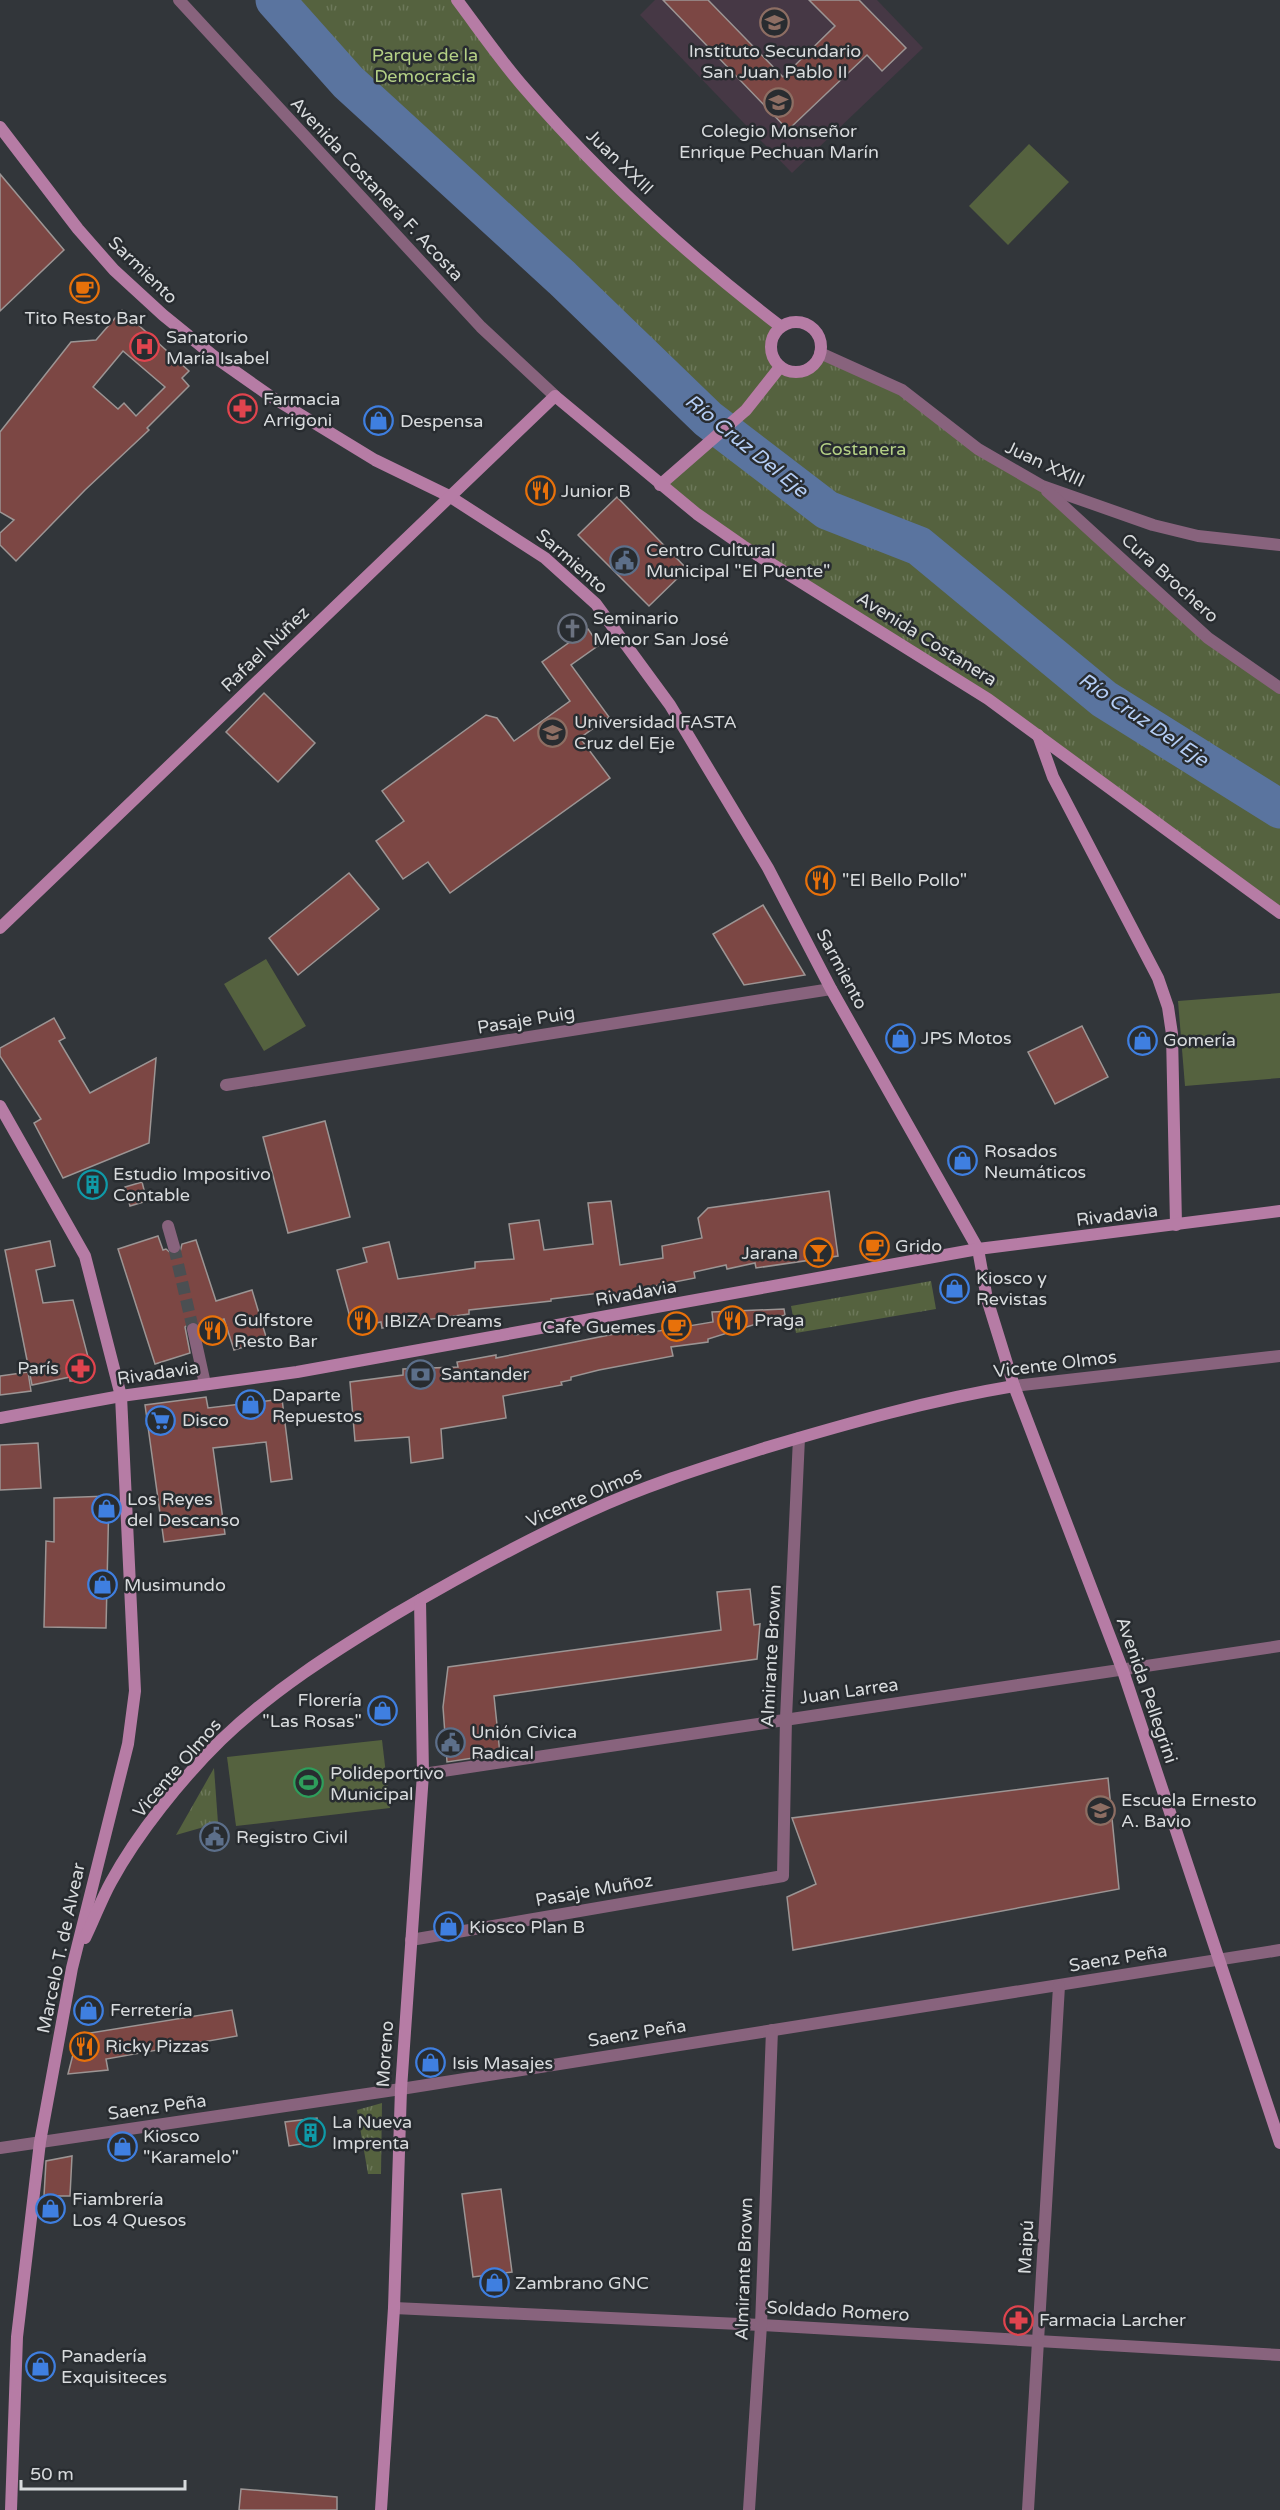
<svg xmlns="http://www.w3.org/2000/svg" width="1280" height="2510" viewBox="0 0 1280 2510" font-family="'Varela Round',sans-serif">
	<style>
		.education { fill: #463845 }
		.grass { fill: url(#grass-tufts) }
		.pitch { fill: #55623f }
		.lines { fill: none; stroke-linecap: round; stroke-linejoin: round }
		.river { stroke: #5a749f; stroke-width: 39 }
		.building { fill: #7c4744; stroke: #9c9594; stroke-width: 1.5; fill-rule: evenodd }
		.street-tunnel { stroke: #4b4f52; stroke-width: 12; stroke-dasharray: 12 6; stroke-linecap: butt }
		.street { stroke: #88637d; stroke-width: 12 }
		.secondary { stroke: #b67ca5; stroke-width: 12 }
		.labels { text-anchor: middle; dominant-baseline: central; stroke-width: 5; stroke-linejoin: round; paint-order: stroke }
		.poi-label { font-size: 18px; fill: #d8dbdd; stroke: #282c30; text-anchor: start }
		.park-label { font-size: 18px; fill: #b4d085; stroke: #282c30 }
		.street-label { font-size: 18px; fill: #d8dbdd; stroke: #282c30 }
		.water-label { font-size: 20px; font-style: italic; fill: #b5cef6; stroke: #282c30 }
	</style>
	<defs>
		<pattern id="grass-tufts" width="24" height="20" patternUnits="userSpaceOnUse" patternTransform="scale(1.5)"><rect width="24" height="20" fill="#55623f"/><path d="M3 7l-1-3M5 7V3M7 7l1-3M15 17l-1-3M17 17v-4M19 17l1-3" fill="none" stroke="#6d785a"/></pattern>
	</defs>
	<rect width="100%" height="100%" fill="#32363a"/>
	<!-- education -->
	<polygon class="education" points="655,0 877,0 923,48 792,173 640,15"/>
	<!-- grass -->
	<g class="grass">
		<path d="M275,0H457L572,140L776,330C755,363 801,389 819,357L876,377L1042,486L1208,638L1280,688V808L1238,783L1280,811V913L894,639L660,485L723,430L562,278L348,82Z"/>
		<polygon points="931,1281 936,1309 796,1333 791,1306"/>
		<polygon points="214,1768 218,1823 176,1835"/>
		<polygon points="382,2103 381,2174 368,2174 357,2110"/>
	</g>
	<!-- pitch -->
	<g class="pitch">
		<polygon points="1029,144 1069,182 1008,245 969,206"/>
		<polygon points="266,959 306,1026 264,1051 224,984"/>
		<polygon points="1280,993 1280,1078 1185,1086 1178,1001"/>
		<polygon points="382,1740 390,1808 236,1826 227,1757"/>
	</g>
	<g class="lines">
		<!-- river -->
		<polyline class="river" points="275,0 348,82 562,278 708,419 827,510 919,546 1104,699 1280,809"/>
	</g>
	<!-- building -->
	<g class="building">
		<polygon points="663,0 708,0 783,77 835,26 809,0 859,0 906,48 882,71 867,55 788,130"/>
		<polygon points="0,174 64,250 0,311"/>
		<path d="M122,310L189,371L182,378L189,386L147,428L149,430L85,490L16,561L0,545V533L14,520L0,512V432L71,342L96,340ZM123,351L165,387L136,416L124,403L118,409L93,387Z"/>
		<polygon points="617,497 687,569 649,606 578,535"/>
		<polygon points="588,629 599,645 571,665 609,717 580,738 610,778 450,893 428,862 403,879 376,841 404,821 382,791 486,715 497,718 514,741 570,701 542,662"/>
		<polygon points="264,693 315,743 278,782 226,732"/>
		<polygon points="349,873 379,909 298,975 269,938"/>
		<polygon points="763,905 805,975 744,985 713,934"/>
		<polygon points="54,1018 65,1038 59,1041 90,1093 156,1058 149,1143 63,1178 34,1123 41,1119 0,1056 0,1048"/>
		<polygon points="1082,1026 1108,1077 1055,1104 1028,1052"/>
		<polygon points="325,1121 350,1217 288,1233 263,1137"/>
		<polygon points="142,1182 147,1201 130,1206 125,1187"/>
		<polygon points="829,1191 838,1256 756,1268 755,1263 727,1269 726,1265 694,1272 695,1278 624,1292 625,1295 600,1297 600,1293 551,1299 551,1301 469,1310 469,1314 425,1320 425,1318 382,1328 381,1322 353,1328 337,1270 367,1262 363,1248 389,1242 398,1279 475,1268 475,1262 514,1259 509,1224 539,1220 544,1250 593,1244 588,1203 611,1201 620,1265 663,1258 662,1246 702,1238 698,1218 708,1208"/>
		<polygon points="158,1236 163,1250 166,1249 173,1255 180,1252 182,1244 196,1240 216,1301 252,1290 267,1340 234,1350 224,1319 201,1327 192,1321 185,1327 190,1353 155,1364 118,1249"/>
		<polygon points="50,1241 55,1266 36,1270 43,1303 73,1300 92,1372 86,1381 70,1381 70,1377 32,1385 5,1250"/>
		<polygon points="784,1309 785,1315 708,1339 708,1342 671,1347 673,1356 599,1370 571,1377 571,1380 561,1382 562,1385 503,1396 506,1418 441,1429 443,1458 411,1463 409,1437 355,1441 350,1382 403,1375 403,1369 458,1367 457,1362 496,1355 496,1358 634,1330 635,1335 713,1322 712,1312"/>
		<polygon points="28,1372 31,1391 0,1395 0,1376"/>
		<polygon points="206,1397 208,1408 282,1399 292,1479 271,1482 266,1442 213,1448 225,1534 164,1542 145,1405"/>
		<polygon points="38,1443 41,1488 0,1490 0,1445"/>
		<polygon points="109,1496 106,1628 44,1627 46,1541 54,1542 54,1498"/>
		<polygon points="750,1589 754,1625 760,1624 757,1659 494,1696 500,1754 447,1762 443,1707 448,1667 721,1630 717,1592"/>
		<polygon points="1108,1778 1119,1889 793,1950 787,1897 816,1884 792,1818"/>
		<polygon points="232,2010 237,2036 106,2059 108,2070 68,2074 78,2035"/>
		<polygon points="317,2118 319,2141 289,2146 285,2122"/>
		<polygon points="72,2156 70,2196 44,2196 46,2161"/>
		<polygon points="501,2189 512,2272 473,2277 462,2194"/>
		<polygon points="241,2489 337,2497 337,2510 239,2510"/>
	</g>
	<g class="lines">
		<!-- street-tunnel -->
		<polyline class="street-tunnel" points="174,1247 193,1329"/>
		<!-- street -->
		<g class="street">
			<polyline points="179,0 481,327 555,396"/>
			<polyline points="820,353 902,390 978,449 1042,486 1153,525 1198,536 1280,545"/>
			<polyline points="1047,491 1208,638 1280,688"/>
			<polyline points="226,1085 831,989"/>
			<polyline points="168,1226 174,1247"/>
			<polyline points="193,1329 205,1384"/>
			<polyline points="1014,1386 1280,1356"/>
			<polyline points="423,1774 1280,1646"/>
			<polyline points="411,1940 783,1876 786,1718 799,1438"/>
			<polyline points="0,2148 401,2089 1280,1950"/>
			<polyline points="394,2308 761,2325 1280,2355"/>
			<polyline points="749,2510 761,2325 772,2030"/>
			<polyline points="1028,2510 1059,1986"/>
		</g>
		<!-- secondary -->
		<g class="secondary">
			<path d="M457,0C478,28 498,57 521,84C598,174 686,254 780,326"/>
			<polyline points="0,127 78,229 114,270 163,315 216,358 270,396 375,460 449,496 545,558 596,604 670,705 768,868 831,989 978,1249 987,1299 1014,1386 1123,1671 1280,2143"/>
			<circle cx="796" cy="347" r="25"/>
			<polyline points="660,485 746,410 780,367"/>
			<polyline points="1038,735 1053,777 1158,978 1168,1007 1172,1034 1176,1225"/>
			<polyline points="0,928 555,396 697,514 743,546 988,699 1280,913"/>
			<polyline points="0,1106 85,1256 121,1396 135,1691 128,1744 72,1968 40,2142 17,2337 11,2510"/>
			<polyline points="0,1418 121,1396 297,1372 978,1249 1280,1211"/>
			<path d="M85,1938C94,1920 101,1900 111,1882C137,1834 182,1778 221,1740C273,1690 333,1652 394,1615C457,1578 522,1542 588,1512C646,1485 708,1466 768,1447C849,1423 930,1400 1014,1386"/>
			<polyline points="381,2510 394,2308 401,2089 423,1774 420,1600"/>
		</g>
	</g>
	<!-- icons -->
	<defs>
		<symbol id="school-ring" viewBox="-11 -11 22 22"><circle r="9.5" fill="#282c30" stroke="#8d6e63" stroke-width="1.5"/><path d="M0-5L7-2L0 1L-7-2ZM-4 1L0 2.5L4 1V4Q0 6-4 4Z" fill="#8d6e63"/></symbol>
		<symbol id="cafe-ring" viewBox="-11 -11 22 22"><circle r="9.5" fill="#282c30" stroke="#e8710a" stroke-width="1.5"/><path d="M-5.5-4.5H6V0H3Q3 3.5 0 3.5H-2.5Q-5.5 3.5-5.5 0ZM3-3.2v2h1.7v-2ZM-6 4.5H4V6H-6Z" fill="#e8710a"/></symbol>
		<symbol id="hospital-ring" viewBox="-11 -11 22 22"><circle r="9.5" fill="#282c30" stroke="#e0444e" stroke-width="1.5"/><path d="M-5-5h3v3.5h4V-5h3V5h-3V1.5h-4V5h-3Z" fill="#e0444e"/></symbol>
		<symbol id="pharmacy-ring" viewBox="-11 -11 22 22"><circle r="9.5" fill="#282c30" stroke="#e0444e" stroke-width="1.5"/><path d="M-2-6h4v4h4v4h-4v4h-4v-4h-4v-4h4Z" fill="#e0444e"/></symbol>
		<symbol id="shop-ring" viewBox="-11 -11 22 22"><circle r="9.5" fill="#282c30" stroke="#3f7fe0" stroke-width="1.5"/><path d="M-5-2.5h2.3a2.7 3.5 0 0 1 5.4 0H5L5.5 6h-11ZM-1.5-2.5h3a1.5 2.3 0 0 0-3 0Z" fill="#3f7fe0"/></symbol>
		<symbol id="restaurant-ring" viewBox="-11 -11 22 22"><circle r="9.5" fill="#282c30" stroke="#e8710a" stroke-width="1.5"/><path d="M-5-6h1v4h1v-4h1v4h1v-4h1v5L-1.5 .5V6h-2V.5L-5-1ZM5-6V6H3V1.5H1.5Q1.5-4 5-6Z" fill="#e8710a"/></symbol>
		<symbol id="civic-ring" viewBox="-11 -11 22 22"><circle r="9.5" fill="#282c30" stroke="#5c6f8a" stroke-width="1.5"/><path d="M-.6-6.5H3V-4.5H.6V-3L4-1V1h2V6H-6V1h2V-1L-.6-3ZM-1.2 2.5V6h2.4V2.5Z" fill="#5c6f8a"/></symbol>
		<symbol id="church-ring" viewBox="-11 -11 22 22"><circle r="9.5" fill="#282c30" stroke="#6b7280" stroke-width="1.5"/><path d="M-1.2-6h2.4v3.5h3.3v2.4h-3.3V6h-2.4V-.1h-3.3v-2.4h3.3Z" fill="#6b7280"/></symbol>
		<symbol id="university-ring" viewBox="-11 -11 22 22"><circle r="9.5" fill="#282c30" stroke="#8d6e63" stroke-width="1.5"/><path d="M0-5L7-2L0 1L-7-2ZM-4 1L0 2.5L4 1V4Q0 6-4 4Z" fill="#8d6e63"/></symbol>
		<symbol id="building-ring" viewBox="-11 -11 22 22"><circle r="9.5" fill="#282c30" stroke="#0f9aa8" stroke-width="1.5"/><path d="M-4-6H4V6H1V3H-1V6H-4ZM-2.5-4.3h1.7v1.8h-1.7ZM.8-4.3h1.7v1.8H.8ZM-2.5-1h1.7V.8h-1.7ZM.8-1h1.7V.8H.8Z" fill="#0f9aa8"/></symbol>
		<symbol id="bar-ring" viewBox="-11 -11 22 22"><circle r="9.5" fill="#282c30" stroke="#e8710a" stroke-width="1.5"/><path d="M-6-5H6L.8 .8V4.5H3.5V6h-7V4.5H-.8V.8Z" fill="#e8710a"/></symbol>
		<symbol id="bank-ring" viewBox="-11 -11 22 22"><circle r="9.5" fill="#282c30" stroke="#5c6f8a" stroke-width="1.5"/><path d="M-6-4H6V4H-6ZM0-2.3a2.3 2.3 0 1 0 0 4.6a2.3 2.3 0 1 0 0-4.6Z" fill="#5c6f8a"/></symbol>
		<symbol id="supermarket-ring" viewBox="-11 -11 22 22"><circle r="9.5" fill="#282c30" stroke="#3f7fe0" stroke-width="1.5"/><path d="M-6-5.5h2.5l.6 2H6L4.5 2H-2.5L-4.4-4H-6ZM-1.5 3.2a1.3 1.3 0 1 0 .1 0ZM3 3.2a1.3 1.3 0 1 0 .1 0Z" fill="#3f7fe0"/></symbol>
		<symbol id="stadium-ring" viewBox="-11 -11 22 22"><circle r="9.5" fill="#282c30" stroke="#2e9e5b" stroke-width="1.5"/><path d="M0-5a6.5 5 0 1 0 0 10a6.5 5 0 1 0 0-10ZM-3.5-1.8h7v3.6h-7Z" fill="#2e9e5b"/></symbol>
	</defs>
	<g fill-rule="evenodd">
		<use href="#school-ring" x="758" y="6" width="33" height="33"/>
		<use href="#school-ring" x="762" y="86" width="33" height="33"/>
		<use href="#cafe-ring" x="68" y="272" width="33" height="33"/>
		<use href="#hospital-ring" x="128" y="330" width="33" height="33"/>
		<use href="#pharmacy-ring" x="226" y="392" width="33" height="33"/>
		<use href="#shop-ring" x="362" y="404" width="33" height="33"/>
		<use href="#restaurant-ring" x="524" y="474" width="33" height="33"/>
		<use href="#civic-ring" x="608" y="544" width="33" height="33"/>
		<use href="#church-ring" x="556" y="612" width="33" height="33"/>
		<use href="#university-ring" x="536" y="716" width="33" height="33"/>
		<use href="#restaurant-ring" x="804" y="864" width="33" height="33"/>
		<use href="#shop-ring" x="884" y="1022" width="33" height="33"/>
		<use href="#shop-ring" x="1126" y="1024" width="33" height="33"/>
		<use href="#shop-ring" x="946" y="1144" width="33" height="33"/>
		<use href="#building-ring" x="76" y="1168" width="33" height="33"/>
		<use href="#cafe-ring" x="858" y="1230" width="33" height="33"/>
		<use href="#bar-ring" x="802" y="1236" width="33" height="33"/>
		<use href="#shop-ring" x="938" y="1272" width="33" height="33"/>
		<use href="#restaurant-ring" x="716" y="1304" width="33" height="33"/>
		<use href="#restaurant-ring" x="346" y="1304" width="33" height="33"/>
		<use href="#cafe-ring" x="660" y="1310" width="33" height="33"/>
		<use href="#restaurant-ring" x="196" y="1314" width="33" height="33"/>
		<use href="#pharmacy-ring" x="64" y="1352" width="33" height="33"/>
		<use href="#bank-ring" x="404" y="1358" width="33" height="33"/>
		<use href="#shop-ring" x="234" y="1388" width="33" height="33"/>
		<use href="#supermarket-ring" x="144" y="1404" width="33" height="33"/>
		<use href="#shop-ring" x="90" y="1492" width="33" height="33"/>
		<use href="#shop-ring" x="86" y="1568" width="33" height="33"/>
		<use href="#shop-ring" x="366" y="1694" width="33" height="33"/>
		<use href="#civic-ring" x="434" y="1726" width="33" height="33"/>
		<use href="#stadium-ring" x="292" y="1766" width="33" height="33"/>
		<use href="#school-ring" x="1084" y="1794" width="33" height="33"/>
		<use href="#civic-ring" x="198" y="1820" width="33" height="33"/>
		<use href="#shop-ring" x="432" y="1910" width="33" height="33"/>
		<use href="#shop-ring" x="72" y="1994" width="33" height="33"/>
		<use href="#restaurant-ring" x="68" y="2030" width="33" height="33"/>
		<use href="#shop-ring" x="414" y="2046" width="33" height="33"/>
		<use href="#building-ring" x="294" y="2116" width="33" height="33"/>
		<use href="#shop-ring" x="106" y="2130" width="33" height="33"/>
		<use href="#shop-ring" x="34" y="2192" width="33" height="33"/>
		<use href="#shop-ring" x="478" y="2266" width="33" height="33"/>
		<use href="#pharmacy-ring" x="1002" y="2304" width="33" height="33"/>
		<use href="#shop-ring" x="24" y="2350" width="33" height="33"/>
	</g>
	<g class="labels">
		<!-- poi labels -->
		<g class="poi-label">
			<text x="775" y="51" text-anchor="middle">Instituto Secundario<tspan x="775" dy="21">San Juan Pablo II</tspan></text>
			<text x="779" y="131" text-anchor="middle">Colegio Monseñor<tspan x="779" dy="21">Enrique Pechuan Marín</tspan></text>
			<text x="85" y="318" text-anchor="middle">Tito Resto Bar</text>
			<text x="166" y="337">Sanatorio<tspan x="166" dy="21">María Isabel</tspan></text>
			<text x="263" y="399">Farmacia<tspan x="263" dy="21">Arrigoni</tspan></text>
			<text x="400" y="421">Despensa</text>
			<text x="561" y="491">Junior B</text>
			<text x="646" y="550">Centro Cultural<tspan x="646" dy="21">Municipal "El Puente"</tspan></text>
			<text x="593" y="618">Seminario<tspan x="593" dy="21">Menor San José</tspan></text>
			<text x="574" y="722">Universidad FASTA<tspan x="574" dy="21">Cruz del Eje</tspan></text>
			<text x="842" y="880">"El Bello Pollo"</text>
			<text x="921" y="1038">JPS Motos</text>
			<text x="1163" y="1040">Gomería</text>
			<text x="984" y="1151">Rosados<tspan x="984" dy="21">Neumáticos</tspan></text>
			<text x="113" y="1174">Estudio Impositivo<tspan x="113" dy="21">Contable</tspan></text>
			<text x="895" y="1246">Grido</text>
			<text x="798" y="1253" text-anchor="end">Jarana</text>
			<text x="976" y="1278">Kiosco y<tspan x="976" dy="21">Revistas</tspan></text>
			<text x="234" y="1320">Gulfstore<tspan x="234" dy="21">Resto Bar</tspan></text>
			<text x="754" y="1320">Praga</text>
			<text x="384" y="1321">IBIZA Dreams</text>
			<text x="656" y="1327" text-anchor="end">Cafe Guemes</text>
			<text x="59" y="1368" text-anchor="end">París</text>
			<text x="441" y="1374">Santander</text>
			<text x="272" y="1395">Daparte<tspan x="272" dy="21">Repuestos</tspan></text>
			<text x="182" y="1420">Disco</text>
			<text x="127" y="1499">Los Reyes<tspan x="127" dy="21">del Descanso</tspan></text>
			<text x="124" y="1585">Musimundo</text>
			<text x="362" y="1700" text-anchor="end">Florería<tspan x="362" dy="21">"Las Rosas"</tspan></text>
			<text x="471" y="1732">Unión Cívica<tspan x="471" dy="21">Radical</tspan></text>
			<text x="330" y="1773">Polideportivo<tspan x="330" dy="21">Municipal</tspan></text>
			<text x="1121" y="1800">Escuela Ernesto<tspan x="1121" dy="21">A. Bavio</tspan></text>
			<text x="236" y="1837">Registro Civil</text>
			<text x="469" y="1927">Kiosco Plan B</text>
			<text x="110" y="2010">Ferretería</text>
			<text x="105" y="2046">Ricky Pizzas</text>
			<text x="452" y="2063">Isis Masajes</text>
			<text x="332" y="2122">La Nueva<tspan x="332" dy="21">Imprenta</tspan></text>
			<text x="143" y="2136">Kiosco<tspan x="143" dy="21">"Karamelo"</tspan></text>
			<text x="72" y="2199">Fiambrería<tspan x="72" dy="21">Los 4 Quesos</tspan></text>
			<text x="515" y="2283">Zambrano GNC</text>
			<text x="1039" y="2320">Farmacia Larcher</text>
			<text x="61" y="2356">Panadería<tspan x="61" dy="21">Exquisiteces</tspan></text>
		</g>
		<!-- park labels -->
		<g class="park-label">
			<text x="425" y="55">Parque de la<tspan x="425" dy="21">Democracia</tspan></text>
			<text x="863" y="449">Costanera</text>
		</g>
		<!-- street labels -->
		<g class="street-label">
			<text transform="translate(620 162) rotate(44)">Juan XXIII</text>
			<text transform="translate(377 189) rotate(47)">Avenida Costanera F. Acosta</text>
			<text transform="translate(143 270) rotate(44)">Sarmiento</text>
			<text transform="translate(1045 464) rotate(25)">Juan XXIII</text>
			<text transform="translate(572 561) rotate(41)">Sarmiento</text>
			<text transform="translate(1170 578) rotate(42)">Cura Brochero</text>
			<text transform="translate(927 639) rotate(32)">Avenida Costanera</text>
			<text transform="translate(265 649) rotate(-44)">Rafael Núñez</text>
			<text transform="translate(842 969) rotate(62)">Sarmiento</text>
			<text transform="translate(526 1020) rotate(-9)">Pasaje Puig</text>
			<text transform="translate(1117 1215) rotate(-7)">Rivadavia</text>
			<text transform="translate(636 1293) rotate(-10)">Rivadavia</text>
			<text transform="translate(1055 1364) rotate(-7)">Vicente Olmos</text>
			<text transform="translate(158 1373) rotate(-8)">Rivadavia</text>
			<text transform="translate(584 1497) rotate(-24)">Vicente Olmos</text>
			<text transform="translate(771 1656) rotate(-87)">Almirante Brown</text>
			<text transform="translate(1147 1690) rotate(71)">Avenida Pellegrini</text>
			<text transform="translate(849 1691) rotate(-8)">Juan Larrea</text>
			<text transform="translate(177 1768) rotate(-49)">Vicente Olmos</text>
			<text transform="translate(594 1890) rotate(-10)">Pasaje Muñoz</text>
			<text transform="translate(61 1948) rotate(-78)">Marcelo T. de Alvear</text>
			<text transform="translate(1118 1958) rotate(-9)">Saenz Peña</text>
			<text transform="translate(637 2033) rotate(-9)">Saenz Peña</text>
			<text transform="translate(385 2054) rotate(-86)">Moreno</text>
			<text transform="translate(157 2107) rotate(-8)">Saenz Peña</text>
			<text transform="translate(1026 2247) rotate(-87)">Maipú</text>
			<text transform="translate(744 2269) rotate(-88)">Almirante Brown</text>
			<text transform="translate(838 2311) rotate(3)">Soldado Romero</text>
		</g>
		<!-- water labels -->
		<g class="water-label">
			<text transform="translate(746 446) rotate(39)">Río Cruz Del Eje</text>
			<text transform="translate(1143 720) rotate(34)">Río Cruz Del Eje</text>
		</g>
	</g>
	<!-- scale -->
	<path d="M21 2480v9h164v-9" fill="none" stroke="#d8dbdd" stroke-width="3"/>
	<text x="30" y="2480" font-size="18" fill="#d8dbdd" stroke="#282c30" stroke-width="4.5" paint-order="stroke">50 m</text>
</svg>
